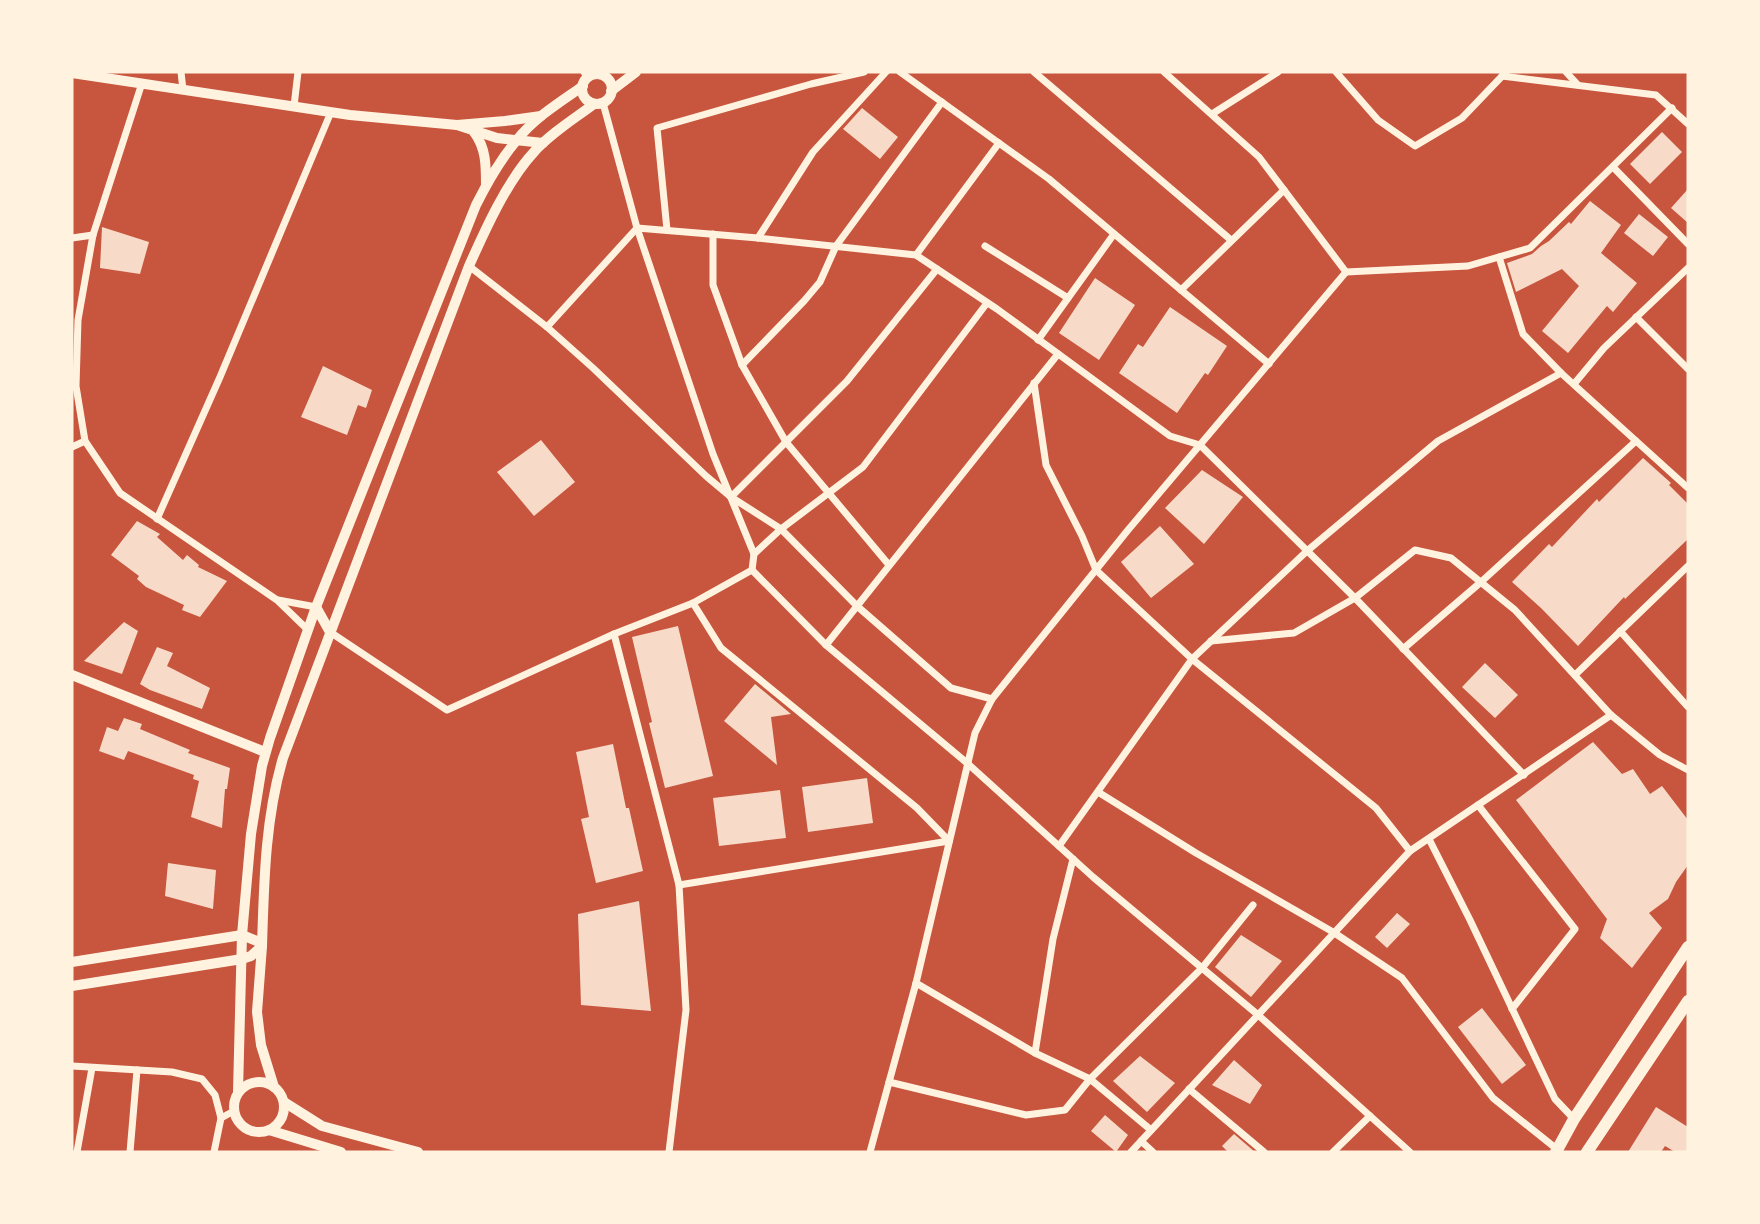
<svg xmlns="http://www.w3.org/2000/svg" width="1760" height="1224" viewBox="0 0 1760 1224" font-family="Barlow,sans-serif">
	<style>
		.building { fill: #f7dbc8 }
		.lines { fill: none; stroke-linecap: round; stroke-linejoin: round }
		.minor { stroke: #fff3e0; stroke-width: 7 }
		.tertiary { stroke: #fff3e0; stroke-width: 10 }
		.secondary { stroke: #fff3e0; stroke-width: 10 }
		.trunk { stroke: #fff3e0; stroke-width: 12 }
	</style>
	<rect width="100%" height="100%" fill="#c8553d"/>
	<!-- building -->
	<g class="building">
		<polygon points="862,108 898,137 880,159 843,129"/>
		<polygon points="1662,132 1682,152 1650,184 1630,164"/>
		<polygon points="1688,189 1688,223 1671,208"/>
		<polygon points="1590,201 1621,225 1601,253 1637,283 1613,312 1607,306 1568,353 1542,331 1579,286 1562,269 1516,292 1507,263 1532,254 1541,246 1549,241 1569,222 1571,224"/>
		<polygon points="1639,214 1668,237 1653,256 1624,233"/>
		<polygon points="102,227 149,242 140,274 100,268"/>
		<polygon points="1095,278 1135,305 1099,360 1059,333"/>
		<polygon points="1170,307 1227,346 1208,375 1205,373 1177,413 1119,373 1138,344 1143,347"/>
		<polygon points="323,366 372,390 366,408 358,405 347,435 301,417"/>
		<polygon points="541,440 575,482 534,516 497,472"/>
		<polygon points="1643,458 1671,483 1669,485 1688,504 1688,539 1625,599 1624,597 1578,646 1541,608 1512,582 1549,544 1552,547 1597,499 1599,502"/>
		<polygon points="1202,470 1243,497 1204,544 1165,508"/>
		<polygon points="137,521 160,534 157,537 183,560 187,555 199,565 198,567 227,581 200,617 182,610 184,605 146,587 137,579 139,576 111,555"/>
		<polygon points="1160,526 1194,564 1151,598 1121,562"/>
		<polygon points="124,622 138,631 122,674 84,661"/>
		<polygon points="678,626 713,776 665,788 649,723 652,722 632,637"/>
		<polygon points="157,647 173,653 167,666 210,688 202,709 150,690 140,684"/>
		<polygon points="1485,663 1518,695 1495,718 1462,687"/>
		<polygon points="755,684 791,714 771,717 777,765 724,721"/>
		<polygon points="124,718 142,724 140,729 190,750 188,753 230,768 227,789 225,789 222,828 191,817 199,781 193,779 194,775 128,751 124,760 99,751 107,727 118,731"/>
		<polygon points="1593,742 1622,774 1633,769 1650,794 1662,786 1688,820 1688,865 1676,882 1668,899 1649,913 1662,928 1632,968 1600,938 1607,919 1516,800"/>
		<polygon points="613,744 626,808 629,808 643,871 596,883 581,819 589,817 576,752"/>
		<polygon points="867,778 873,823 808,832 802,787"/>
		<polygon points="780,790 786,838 719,846 713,798"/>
		<polygon points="168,863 216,870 213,909 165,896"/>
		<polygon points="639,901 651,1011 581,1005 578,914"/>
		<polygon points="1397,913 1410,924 1387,948 1375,937"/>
		<polygon points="1241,935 1282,961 1251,997 1215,967"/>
		<polygon points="1482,1008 1526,1065 1502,1084 1458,1027"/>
		<polygon points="1140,1056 1175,1083 1147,1112 1113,1081"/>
		<polygon points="1234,1060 1262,1085 1250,1104 1212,1085"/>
		<polygon points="1656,1107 1688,1127 1688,1152 1675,1152 1665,1146 1661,1152 1628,1152"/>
		<polygon points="1105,1115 1128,1135 1116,1152 1091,1131"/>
		<polygon points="1234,1134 1255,1152 1228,1152 1222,1146"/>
	</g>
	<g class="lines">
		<!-- minor -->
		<g class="minor">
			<polyline points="181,72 183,90"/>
			<polyline points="584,72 588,78"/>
			<polyline points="900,72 1049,179 1269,364"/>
			<polyline points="1034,72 1231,240"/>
			<polyline points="1164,72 1259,157 1346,272 1468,266 1530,248 1672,108"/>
			<polyline points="1336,72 1378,120 1415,146 1462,118 1506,72"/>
			<polyline points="1566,72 1578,85"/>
			<polyline points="1502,76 1656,95 1688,124"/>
			<polyline points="142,83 93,235 78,320 76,386 85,441 120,493 277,600 308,630"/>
			<polyline points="294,106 298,72"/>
			<polyline points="1212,114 1278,72"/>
			<polyline points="1613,167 1688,244"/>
			<polyline points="667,230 657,128 811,84 864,72"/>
			<polyline points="713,234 713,285 742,365 786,442 889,565"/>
			<polyline points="72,238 93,235"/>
			<polyline points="758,238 813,152 886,72"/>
			<polyline points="985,246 1068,298"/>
			<polyline points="916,255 999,143"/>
			<polyline points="1499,257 1523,334 1561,373 1688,488"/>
			<polyline points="469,266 547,327 593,368 706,476 731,497 781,529 857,606 951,688 992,699"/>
			<polyline points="1181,290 1284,190"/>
			<polyline points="1636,317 1688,369"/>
			<polyline points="547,327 637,228 758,238 916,255 997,309 1170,436 1200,445 1355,598 1524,775"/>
			<polyline points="1038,340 1114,234"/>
			<polyline points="742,365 804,301 820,282 836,246 942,102"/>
			<polyline points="1034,383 1046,465 1082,536 1096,570 1192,659 1376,808 1410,851"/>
			<polyline points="1574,384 1604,348 1688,268"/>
			<polyline points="72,447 85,441"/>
			<polyline points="731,497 847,381 937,269"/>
			<polyline points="157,519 220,377 331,112"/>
			<polyline points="754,554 781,529 863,467 987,303"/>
			<polyline points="752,570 826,645 967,763 1093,877 1257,1014 1410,1152"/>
			<polyline points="278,600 316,607"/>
			<polyline points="693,603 721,648 917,808 949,841"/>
			<polyline points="1620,631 1688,707"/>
			<polyline points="330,632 447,710 614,634 693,603 752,570 754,554 713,454 637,228 603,103"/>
			<polyline points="614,634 679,885 686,1010 669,1152"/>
			<polyline points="1211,641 1294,633 1355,598 1415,550 1451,558 1515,610 1611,715 1660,755 1688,770"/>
			<polyline points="826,645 1058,354"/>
			<polyline points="1403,649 1481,582 1636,441"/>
			<polyline points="1575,675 1688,566"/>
			<polyline points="1098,792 1196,853 1333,932 1402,978 1493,1098 1558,1150"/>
			<polyline points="1478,805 1575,929 1512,1009"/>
			<polyline points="1429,839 1470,920 1555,1099 1574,1119"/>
			<polyline points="1059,846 1192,659 1307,551 1438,441 1561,373"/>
			<polyline points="679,885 949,841"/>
			<polyline points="916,983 1035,1053 1090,1079 1202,968 1253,905"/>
			<polyline points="1035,1053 1053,939 1073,859"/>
			<polyline points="72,1066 172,1072 202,1079 215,1095 221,1118 214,1152"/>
			<polyline points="889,1082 1026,1115 1065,1110 1090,1079 1151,1130"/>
			<polyline points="1189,1089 1264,1152"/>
			<polyline points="221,1118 234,1111"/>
			<polyline points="1141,1141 1153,1152"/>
			<polyline points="77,1152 92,1068"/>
			<polyline points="130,1152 137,1070"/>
			<polyline points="870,1152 916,983 975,733 992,699 1128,530 1346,272"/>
			<polyline points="1131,1152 1410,851 1611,715"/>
			<polyline points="1333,1152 1370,1116"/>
		</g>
		<!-- tertiary -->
		<g class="tertiary">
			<polyline points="72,73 350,115 457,125 497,138 543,143"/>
			<polyline points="72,675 265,752"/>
		</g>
		<!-- secondary -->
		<g class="secondary">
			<circle cx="597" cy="89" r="15"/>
			<polyline points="611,91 636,72"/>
			<polyline points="457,125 505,121 541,116"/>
			<path d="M474,132C486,148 486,165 486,185"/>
			<polyline points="316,607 330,632"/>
			<polyline points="72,962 242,935 257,941 262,946 257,1012 261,1045 274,1087"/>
			<path d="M72,986L242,959L251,956L262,946C264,883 265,819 283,758L469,266C485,230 507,181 534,152C551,133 574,119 594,104"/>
			<circle cx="259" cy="1107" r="25"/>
			<path d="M238,1092L242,935L251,834L262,766L270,738L316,607L476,205C487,183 500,160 516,141C534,118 560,102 583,86"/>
			<polyline points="284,1102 322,1126 418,1152"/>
			<polyline points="269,1130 341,1152"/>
		</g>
		<!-- trunk -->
		<g class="trunk">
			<polyline points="1556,1152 1574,1119 1688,947"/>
			<polyline points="1587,1152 1688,1001"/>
		</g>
	</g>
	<!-- border -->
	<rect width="1760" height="1224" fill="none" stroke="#fff3e0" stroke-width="147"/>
</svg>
